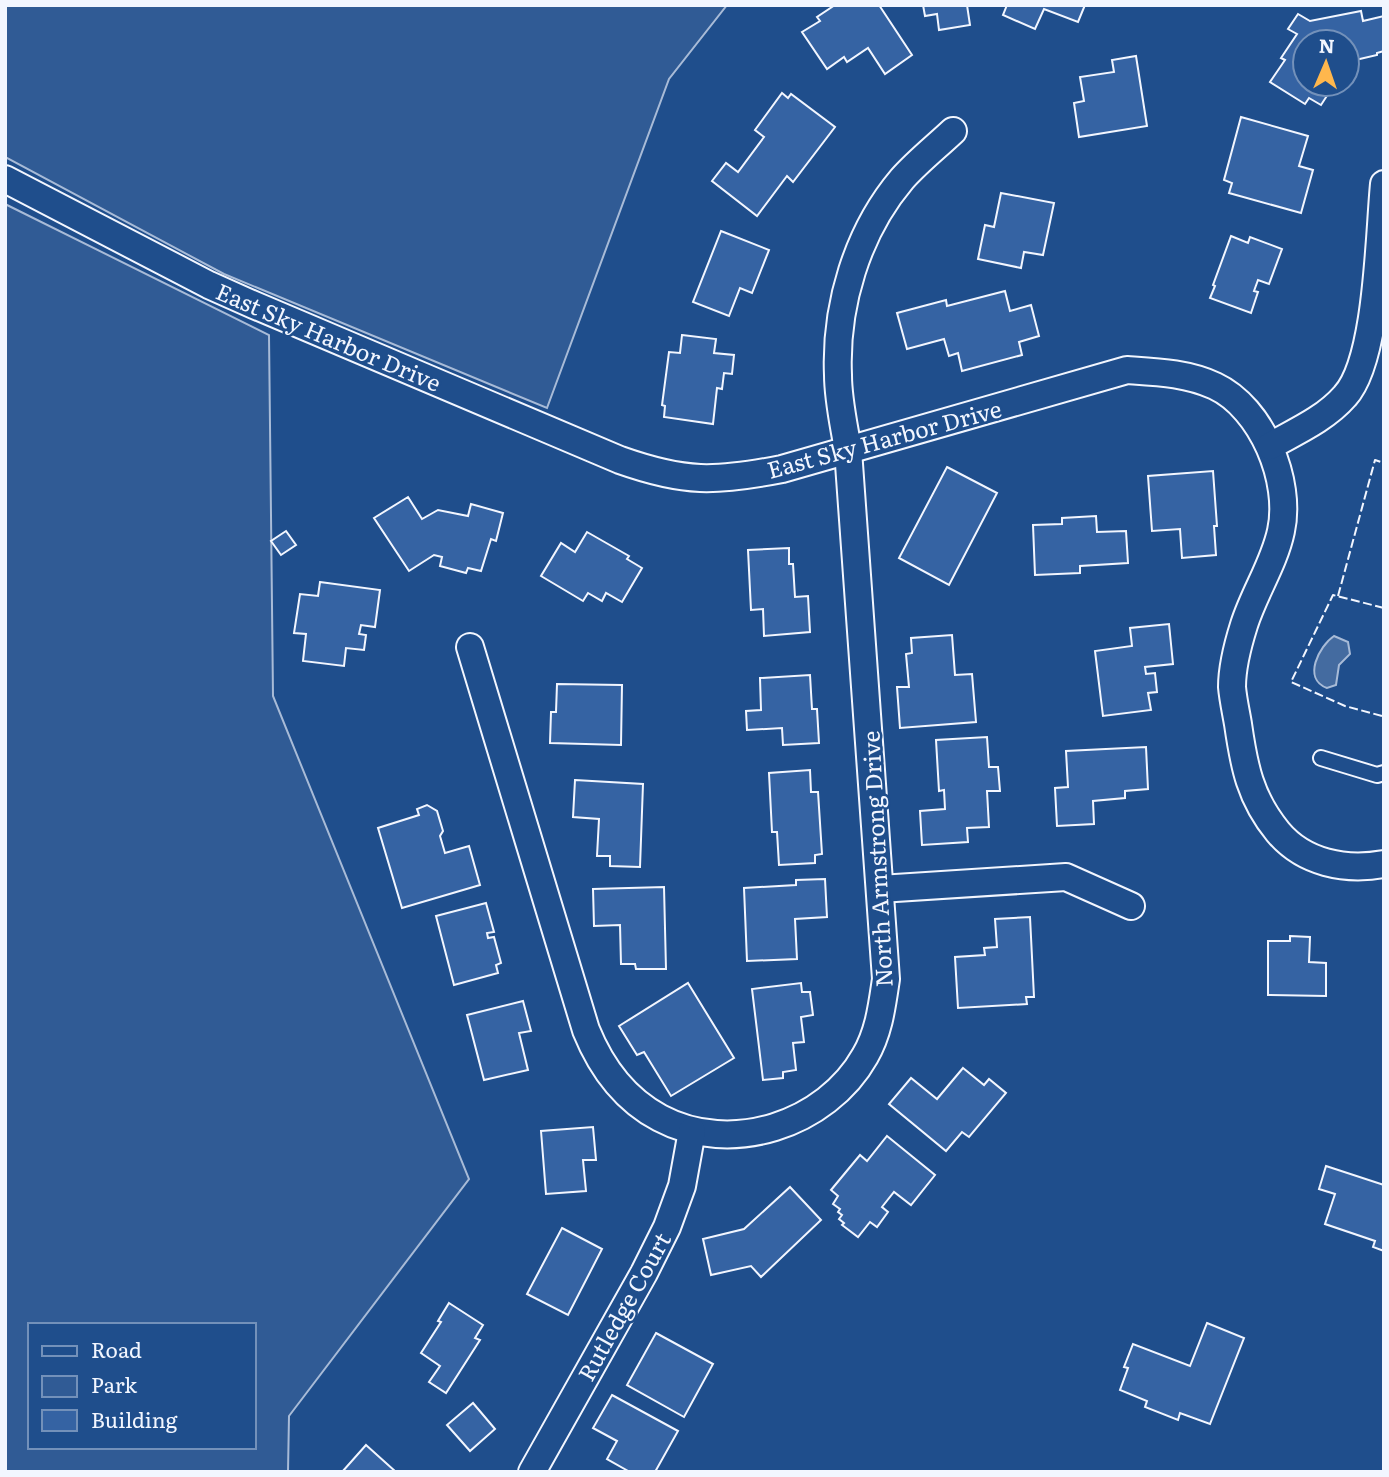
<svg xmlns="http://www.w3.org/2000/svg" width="1389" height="1477" viewBox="0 0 1389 1477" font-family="Literata,serif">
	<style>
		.green { fill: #305b95; stroke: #a8bbd7; stroke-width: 2; fill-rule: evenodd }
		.water { fill: #446ba0; stroke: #a8bbd7; stroke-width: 2 }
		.building { fill: #3563a3; stroke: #f2f6ff; stroke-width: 2 }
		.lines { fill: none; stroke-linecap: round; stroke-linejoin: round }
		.lane-casing { stroke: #f2f6ff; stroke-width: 18 }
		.street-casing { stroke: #f2f6ff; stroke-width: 30 }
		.lane { stroke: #1f4e8c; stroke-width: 14 }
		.street { stroke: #1f4e8c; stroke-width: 26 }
		.fence { stroke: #f2f6ff; stroke-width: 2; stroke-dasharray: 9 3.5; stroke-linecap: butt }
		.labels { text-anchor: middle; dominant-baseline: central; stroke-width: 5; stroke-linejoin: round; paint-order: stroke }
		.street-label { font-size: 23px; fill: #f2f6ff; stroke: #1f4e8c }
	</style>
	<rect width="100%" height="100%" fill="#1f4e8c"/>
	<!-- green -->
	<g class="green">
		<polygon points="5,5 727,5 669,79 547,408 224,274 5,157"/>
		<path d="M5,204L269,335L273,696L469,1179L289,1416L288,1472H5ZM30,1325H254V1447H30Z"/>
	</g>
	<!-- water -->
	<path class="water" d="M1334,636L1348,642L1350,654L1339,665L1336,685L1327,688C1302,679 1319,646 1334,636Z"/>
	<!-- building -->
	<g class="building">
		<polygon points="835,5 879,5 912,55 885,74 868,48 847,62 844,57 827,69 802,32 820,21 817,17"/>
		<polygon points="923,5 967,5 970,25 939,30 937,14 925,16"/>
		<polygon points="1007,5 1085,5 1078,22 1044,9 1035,29 1003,15"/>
		<polygon points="1361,11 1363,21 1384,16 1384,51 1377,53 1377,55 1347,62 1347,42 1305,42 1305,84 1329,84 1328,86 1332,88 1321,105 1309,98 1305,104 1270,82 1285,60 1281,58 1297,34 1288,29 1298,14 1310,21"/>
		<polygon points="1136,56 1147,126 1079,137 1074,103 1084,101 1080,77 1114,72 1112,60"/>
		<polygon points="782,93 788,98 791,94 835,127 793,182 787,176 757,216 712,181 726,163 738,172 764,137 755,130"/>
		<polygon points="1241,117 1308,136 1299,166 1313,170 1301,213 1229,193 1232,183 1224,180"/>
		<polygon points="1001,193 1054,203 1043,255 1024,252 1021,268 978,259 985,225 994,227"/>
		<polygon points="721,231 769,250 752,293 740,288 729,316 693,302"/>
		<polygon points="1231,236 1248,243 1250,237 1282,249 1269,284 1258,280 1254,291 1258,292 1251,313 1210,298 1215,286 1213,285"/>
		<polygon points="1005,291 1010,311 1031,305 1039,336 1019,342 1022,355 962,371 958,353 949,356 944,339 907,349 897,313 946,300 947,306"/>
		<polygon points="682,335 716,339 714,353 734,355 732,374 724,373 722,389 717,388 713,424 664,417 665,406 662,405 669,352 680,353"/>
		<polygon points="947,467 997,493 949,585 899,558"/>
		<polygon points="1213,471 1217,526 1214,526 1216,555 1182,558 1180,529 1152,531 1148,476"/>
		<polygon points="408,497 422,519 438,510 468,516 471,504 503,513 496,541 491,539 481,571 468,568 466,573 440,566 442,557 434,555 409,571 374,518"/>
		<polygon points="1096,516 1097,532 1126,531 1128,563 1080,566 1080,573 1035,575 1033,525 1062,524 1062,518"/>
		<polygon points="286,531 296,545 281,555 271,541"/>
		<polygon points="587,532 629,556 627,559 642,568 622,602 606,593 602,601 588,593 583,601 541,576 561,543 575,552"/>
		<polygon points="789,548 789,564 793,564 795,597 808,596 810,632 764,636 763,609 751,610 748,550"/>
		<polygon points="320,582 380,590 375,627 361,625 359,634 366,635 364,650 346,648 344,666 303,661 306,634 294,633 300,594 318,596"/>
		<polygon points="1169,624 1173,664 1145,667 1146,674 1155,673 1157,692 1148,693 1151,710 1103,716 1095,651 1132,646 1130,628"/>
		<polygon points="952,635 955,675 972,674 976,722 900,728 897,687 909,687 906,654 912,653 911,638"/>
		<polygon points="810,675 812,709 817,709 819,743 783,745 782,728 747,730 746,711 761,710 760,678"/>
		<polygon points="557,684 622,685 621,745 550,743 551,712 556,712"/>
		<polygon points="987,737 989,767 998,767 1000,791 987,791 989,827 967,828 968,842 922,845 920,811 945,809 944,790 939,791 936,740"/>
		<polygon points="1146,747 1148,789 1125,791 1125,798 1093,801 1094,824 1057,826 1055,788 1068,787 1066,751"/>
		<polygon points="810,770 811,792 818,792 822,854 815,855 815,863 779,865 777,832 772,832 769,773"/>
		<polygon points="575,780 643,784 640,867 610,866 610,856 597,856 599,819 573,817"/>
		<polygon points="427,805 437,811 443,831 440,836 445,853 469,846 480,885 402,908 378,828 419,815 417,809"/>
		<polygon points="825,879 827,917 795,919 797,959 747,961 744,888 796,885 796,880"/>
		<polygon points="664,887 666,969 636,969 635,964 621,964 620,925 594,926 593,889"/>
		<polygon points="486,903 494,932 487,933 488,938 494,937 501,963 496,965 498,973 454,985 436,916"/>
		<polygon points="1030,917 1034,997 1026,997 1027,1004 958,1008 955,957 985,955 984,948 997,947 995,919"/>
		<polygon points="1290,936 1310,937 1309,962 1326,963 1326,996 1268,995 1268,941 1290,941"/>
		<polygon points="688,983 734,1058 671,1096 644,1052 637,1055 619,1026"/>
		<polygon points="801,983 802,992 810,992 813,1015 801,1017 804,1042 793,1043 796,1070 783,1072 783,1078 763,1080 752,989"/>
		<polygon points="523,1001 531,1031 519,1033 528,1070 484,1080 467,1015"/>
		<polygon points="963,1068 984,1085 989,1079 1006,1093 969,1137 962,1132 946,1151 889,1104 911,1078 937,1099"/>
		<polygon points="593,1127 596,1160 583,1160 586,1191 546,1194 541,1131"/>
		<polygon points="887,1136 935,1175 911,1205 894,1192 882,1207 888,1212 877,1227 870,1222 858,1237 842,1225 844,1223 839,1219 842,1215 838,1212 840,1209 833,1204 838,1196 831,1190 860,1155 867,1161"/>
		<polygon points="1326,1166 1384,1185 1384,1251 1373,1247 1375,1241 1325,1224 1335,1194 1319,1189"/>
		<polygon points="790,1187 821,1220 761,1277 751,1266 711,1275 703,1239 744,1229"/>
		<polygon points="562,1228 602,1249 568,1315 527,1294"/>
		<polygon points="449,1303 483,1325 475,1338 480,1340 446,1393 429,1382 440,1366 421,1353 441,1322 438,1321"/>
		<polygon points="1207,1323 1244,1338 1210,1424 1180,1413 1178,1420 1145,1407 1147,1401 1120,1390 1128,1368 1124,1367 1133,1344 1190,1366"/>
		<polygon points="656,1333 713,1364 684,1417 627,1385"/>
		<polygon points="612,1395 678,1431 655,1472 630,1472 607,1459 617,1441 593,1428"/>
		<polygon points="473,1403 495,1429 470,1451 447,1425"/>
		<polygon points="366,1445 396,1472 342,1472"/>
	</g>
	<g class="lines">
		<defs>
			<polyline id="lane" points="1321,758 1377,775 1384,773"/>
			<g id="street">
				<path d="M5,179L209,285L254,305L620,460C685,483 715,482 782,469L1127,370C1157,372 1187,373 1215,386C1262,408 1292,481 1281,531C1274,564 1254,593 1244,625C1238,644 1232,667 1232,687C1233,699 1236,712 1238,724C1244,766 1250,798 1278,832C1304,863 1345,871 1384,864"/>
				<path d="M1270,446C1295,432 1325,419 1345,396C1378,360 1379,235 1384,184"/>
				<path d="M470,647L586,1030C601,1067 624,1099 660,1118C731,1156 826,1125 865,1056C879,1032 882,1006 886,979L848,450C844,425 838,400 838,375C835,306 857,232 902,179C917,162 936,147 953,131"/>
				<polyline points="880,889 1066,877 1131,906"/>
				<polyline points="532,1472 644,1273 667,1227 682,1186 692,1131"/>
			</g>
		</defs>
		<!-- lane casing -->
		<use href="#lane" class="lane-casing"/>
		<!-- street casing -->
		<use href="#street" class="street-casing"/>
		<!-- lane -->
		<use href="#lane" class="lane"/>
		<!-- street -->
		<use href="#street" class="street"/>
		<!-- fence -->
		<g class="fence">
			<polyline points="1338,596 1375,460 1384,463"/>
			<polyline points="1382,716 1345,706 1291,682 1333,595 1384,608"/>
		</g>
	</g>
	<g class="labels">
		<!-- street labels -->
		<g class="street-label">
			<text transform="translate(329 336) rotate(23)">East Sky Harbor Drive</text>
			<text transform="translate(884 438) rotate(-15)">East Sky Harbor Drive</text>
			<text transform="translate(876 859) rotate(-93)">North Armstrong Drive</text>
			<text transform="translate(623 1306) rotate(-61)">Rutledge Court</text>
		</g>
	</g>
	<!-- border -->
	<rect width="1389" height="1477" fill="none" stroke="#f2f6ff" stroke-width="14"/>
	<!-- legend -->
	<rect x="28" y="1323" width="228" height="126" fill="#1f4e8c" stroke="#7391ba" stroke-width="2"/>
	<rect x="42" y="1346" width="35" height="10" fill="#1f4e8c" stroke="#7391ba" stroke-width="2"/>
	<text x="91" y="1358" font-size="21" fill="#f2f6ff">Road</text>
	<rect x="42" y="1376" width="35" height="21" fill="#305b95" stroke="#7391ba" stroke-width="2"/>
	<text x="91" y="1393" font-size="21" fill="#f2f6ff">Park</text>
	<rect x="42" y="1410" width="35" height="21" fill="#3563a3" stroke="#7391ba" stroke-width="2"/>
	<text x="91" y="1428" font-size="21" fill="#f2f6ff">Building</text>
	<!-- north arrow -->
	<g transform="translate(1326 63) rotate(2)"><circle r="33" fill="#1f4e8c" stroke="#7391ba" stroke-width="2"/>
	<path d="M0-5L12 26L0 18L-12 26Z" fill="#ffb74d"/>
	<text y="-10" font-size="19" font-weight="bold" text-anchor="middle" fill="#f2f6ff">N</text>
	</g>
</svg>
